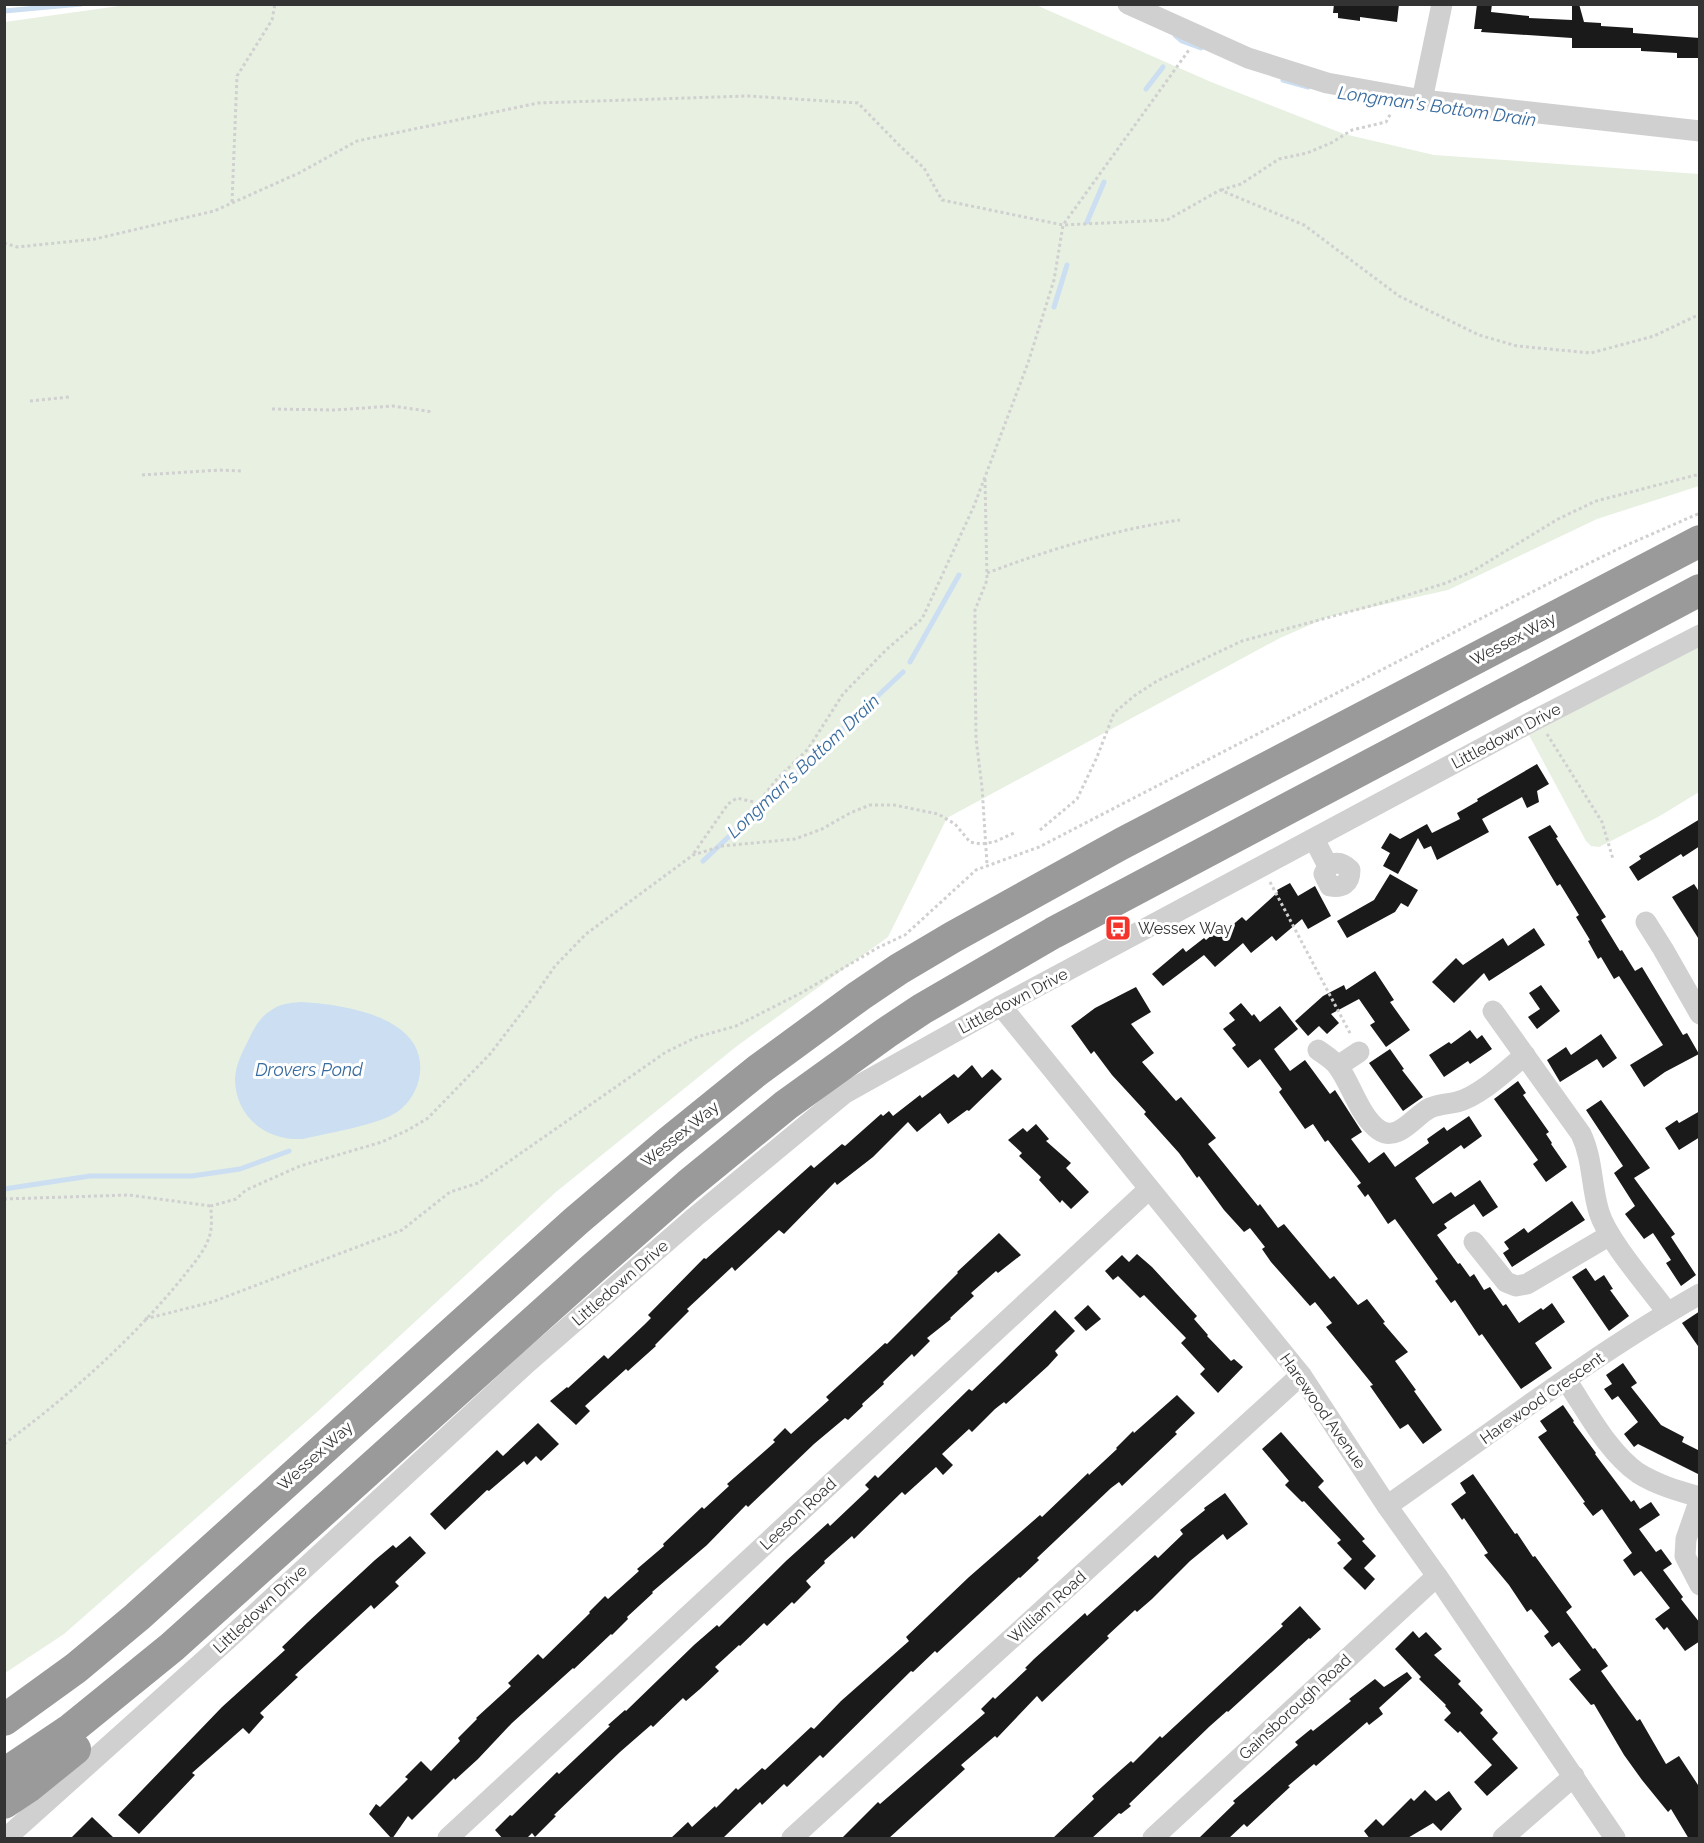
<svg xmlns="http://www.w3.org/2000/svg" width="1704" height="1843" viewBox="0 0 1704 1843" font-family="Raleway,sans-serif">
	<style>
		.green { fill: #e7f0e1 }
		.water { fill: #ccdef1 }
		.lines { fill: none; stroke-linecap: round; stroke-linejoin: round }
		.stream { stroke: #ccdef1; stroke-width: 5 }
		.building { fill: #1a1a1a }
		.path { stroke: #d0d0d0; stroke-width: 3; stroke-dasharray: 3 3; stroke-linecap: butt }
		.minor { stroke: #d0d0d0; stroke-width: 21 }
		.highway { stroke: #9a9a9a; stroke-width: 32 }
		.labels { text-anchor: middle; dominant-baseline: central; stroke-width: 6; stroke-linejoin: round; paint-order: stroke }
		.street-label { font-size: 16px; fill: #333; stroke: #fff }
		.poi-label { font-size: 16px; fill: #333; stroke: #fff; text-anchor: start }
		.water-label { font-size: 18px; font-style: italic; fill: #386b9e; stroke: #fff }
	</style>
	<rect width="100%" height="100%" fill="#fff"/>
	<!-- green -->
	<g class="green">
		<polygon points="133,4 1036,5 1211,82 1344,134 1434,155 1699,174 1699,486 1597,519 1448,590 1328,617 1280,638 947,818 888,937 737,1046 556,1192 316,1413 64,1634 5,1673 5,22"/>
		<polygon points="1699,641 1699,792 1658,817 1599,847 1591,846 1586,841 1529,735"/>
	</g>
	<!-- water -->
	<path class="water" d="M300,1002C343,1004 432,1017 419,1079C416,1093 406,1108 392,1115C371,1126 328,1133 303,1139C267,1141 236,1118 235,1080C235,1067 242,1052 248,1041C253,1030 259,1018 270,1011C279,1004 289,1003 300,1002Z"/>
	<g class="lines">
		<!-- stream -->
		<g class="stream">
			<polyline points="4,11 81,4"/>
			<polyline points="1175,35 1182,41 1201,48"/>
			<polyline points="1283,80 1308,87"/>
			<polyline points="1146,89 1163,67"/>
			<polyline points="1087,222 1104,182"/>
			<polyline points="1054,307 1067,265"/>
			<polyline points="910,662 959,575"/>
			<polyline points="703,861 903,672"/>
			<polyline points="4,1189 90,1176 192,1176 240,1169 289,1151"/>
		</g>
	</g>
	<!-- building -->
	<g class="building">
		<polygon points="1334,4 1399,4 1397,22 1360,17 1360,21 1338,18 1338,13 1333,13"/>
		<polygon points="1477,4 1492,4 1491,12 1529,16 1529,18 1572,20 1572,4 1579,4 1584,22 1601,23 1601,26 1633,28 1633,33 1700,38 1700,58 1677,58 1677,53 1641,51 1641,48 1572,48 1572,38 1481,32 1482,29 1474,29"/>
		<polygon points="1537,764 1549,784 1537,791 1539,802 1527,808 1522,797 1482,819 1489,832 1437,860 1431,846 1424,849 1418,838 1398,874 1383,866 1390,853 1381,848 1390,833 1400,839 1427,824 1432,833 1460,819 1457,813 1478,801 1477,799"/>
		<polygon points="1700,819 1700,846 1683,857 1681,854 1638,881 1629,867 1641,859 1639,856"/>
		<polygon points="1550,825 1558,837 1556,838 1606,917 1601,920 1620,951 1622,950 1635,971 1642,967 1683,1035 1687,1033 1699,1054 1665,1072 1644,1087 1630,1065 1663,1045 1619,976 1614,979 1601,957 1598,959 1588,941 1590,940 1576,917 1579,915 1560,884 1557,886 1528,837"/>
		<polygon points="1390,874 1418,890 1408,907 1401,903 1395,912 1347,938 1337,921 1374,900"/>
		<polygon points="1290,883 1298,896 1315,886 1331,916 1308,929 1302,919 1276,941 1272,936 1251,953 1243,943 1215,967 1204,955 1163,986 1152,974 1183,948 1186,952 1204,938 1206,940 1220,928 1224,932 1242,917 1246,921 1278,892 1277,890"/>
		<polygon points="1694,884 1700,893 1700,941 1672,897"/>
		<polygon points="1534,928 1545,945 1489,981 1484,973 1454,1003 1432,982 1456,958 1463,965 1503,938 1508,946"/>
		<polygon points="1375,971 1394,1000 1390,1002 1410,1030 1386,1047 1370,1025 1375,1022 1359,999 1331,1014 1339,1023 1327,1034 1319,1026 1308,1036 1295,1021 1323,996 1344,985 1346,990"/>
		<polygon points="1541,985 1560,1011 1537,1029 1528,1017 1540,1009 1529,993"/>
		<polygon points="1136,987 1151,1012 1131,1024 1154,1053 1142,1062 1176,1101 1181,1097 1216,1138 1208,1144 1258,1206 1260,1204 1278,1228 1284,1224 1330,1279 1334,1276 1358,1305 1367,1299 1385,1322 1383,1323 1408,1352 1395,1361 1416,1390 1414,1391 1442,1430 1423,1444 1408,1424 1400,1429 1370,1386 1373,1385 1326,1327 1332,1323 1315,1302 1310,1306 1271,1262 1262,1249 1265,1247 1250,1228 1244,1232 1224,1210 1199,1176 1197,1178 1179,1153 1144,1114 1146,1112 1112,1075 1094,1051 1091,1054 1071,1026 1095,1008"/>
		<polygon points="1241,1003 1252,1016 1254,1014 1260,1022 1280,1006 1298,1029 1274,1049 1290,1071 1305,1060 1330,1094 1335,1090 1362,1132 1351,1139 1369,1163 1384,1152 1395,1167 1429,1143 1427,1139 1444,1127 1447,1131 1469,1116 1482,1136 1464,1149 1461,1145 1415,1178 1433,1204 1451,1192 1455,1197 1480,1180 1498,1207 1483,1217 1474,1204 1444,1224 1447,1228 1437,1235 1458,1264 1460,1263 1470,1277 1474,1274 1484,1290 1490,1287 1503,1306 1506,1304 1519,1323 1541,1308 1543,1310 1552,1303 1565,1322 1535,1343 1552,1368 1521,1389 1482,1334 1479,1336 1455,1300 1451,1303 1435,1281 1438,1279 1395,1219 1388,1224 1368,1194 1365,1197 1357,1186 1361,1183 1328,1140 1325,1142 1313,1124 1305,1129 1279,1092 1282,1089 1260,1059 1248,1068 1232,1048 1236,1045 1223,1029 1235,1020 1229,1013"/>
		<polygon points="1470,1030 1477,1039 1482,1035 1492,1049 1470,1064 1468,1061 1444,1077 1429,1055 1449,1042 1451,1044"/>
		<polygon points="1601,1034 1617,1058 1603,1068 1597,1059 1560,1082 1547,1060 1566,1047 1571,1055"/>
		<polygon points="1390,1049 1404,1069 1402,1070 1423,1097 1403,1111 1369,1063"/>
		<polygon points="972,1065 982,1078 992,1069 1002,1079 969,1111 967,1110 948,1124 940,1113 917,1132 908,1122 873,1157 837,1185 835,1182 784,1234 779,1230 735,1271 732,1267 687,1309 689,1311 655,1345 656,1346 628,1371 626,1369 585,1406 590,1411 576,1425 550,1401 567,1387 568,1388 604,1355 608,1359 644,1325 651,1318 648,1315 704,1258 706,1259 811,1165 814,1168 842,1144 845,1146 881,1114 883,1116 889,1111 893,1116 920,1095 922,1098 954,1074 958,1078"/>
		<polygon points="1518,1081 1526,1093 1523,1095 1549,1132 1546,1134 1552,1143 1551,1144 1567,1167 1546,1182 1533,1164 1538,1160 1494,1099"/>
		<polygon points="1601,1100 1650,1168 1634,1178 1675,1234 1671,1237 1696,1275 1681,1286 1666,1263 1671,1260 1653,1233 1644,1239 1625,1214 1635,1206 1614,1173 1623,1166 1586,1110"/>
		<polygon points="1700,1111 1700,1137 1679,1150 1665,1128 1677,1120 1679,1123"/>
		<polygon points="1036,1124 1049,1139 1046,1141 1071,1163 1066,1168 1089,1192 1071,1209 1062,1200 1060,1203 1039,1180 1041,1177 1019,1156 1022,1153 1008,1140 1023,1128 1027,1132"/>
		<polygon points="1572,1201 1585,1220 1512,1267 1503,1253 1509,1249 1504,1242 1524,1228 1528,1233"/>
		<polygon points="999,1233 1021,1255 998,1273 996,1271 971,1293 974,1296 950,1318 951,1319 927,1338 930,1341 914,1357 912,1354 883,1382 884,1384 862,1404 863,1406 848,1420 845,1418 814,1444 748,1507 746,1505 707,1545 652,1592 653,1593 627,1617 628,1619 612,1635 611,1634 574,1669 573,1668 512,1723 478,1759 455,1780 454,1778 412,1820 408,1816 392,1839 369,1814 376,1804 380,1807 408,1779 405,1777 421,1761 431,1771 460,1741 458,1738 477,1719 476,1718 511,1686 508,1683 538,1654 543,1659 590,1613 589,1612 605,1596 608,1599 639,1571 637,1569 664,1546 663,1544 702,1507 704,1509 729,1486 727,1484 775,1442 773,1440 785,1428 791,1434 829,1400 826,1397 885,1343 887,1344 958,1273 957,1272"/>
		<polygon points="1137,1254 1152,1267 1197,1316 1194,1319 1208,1335 1207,1336 1231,1361 1234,1359 1243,1367 1218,1393 1200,1374 1205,1369 1181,1343 1186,1338 1144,1295 1140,1298 1118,1276 1113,1280 1105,1271 1122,1255 1129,1262"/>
		<polygon points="1586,1268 1595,1281 1604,1275 1613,1289 1610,1290 1629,1316 1609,1331 1572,1277"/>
		<polygon points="1088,1305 1101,1319 1086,1331 1074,1318"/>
		<polygon points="1055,1310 1075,1331 1055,1351 1058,1355 1048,1366 1006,1404 1004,1402 995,1409 972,1432 969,1429 942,1454 953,1465 943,1475 936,1467 905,1495 902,1492 854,1539 852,1536 824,1561 825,1563 806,1581 811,1587 794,1604 792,1602 767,1626 764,1623 740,1646 739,1645 715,1667 719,1671 700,1689 686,1701 683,1698 653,1727 651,1725 620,1752 554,1815 556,1816 535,1837 532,1833 526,1839 503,1839 495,1830 510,1815 512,1816 557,1772 559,1774 610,1726 608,1725 625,1710 626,1711 694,1645 717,1625 719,1627 786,1561 828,1523 830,1526 869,1489 865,1485 875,1475 878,1478 969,1389 972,1391 999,1365"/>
		<polygon points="1700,1311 1700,1349 1682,1323"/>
		<polygon points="1623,1363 1637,1383 1631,1387 1661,1425 1684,1437 1682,1442 1700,1451 1700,1475 1638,1444 1634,1447 1624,1434 1638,1422 1618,1396 1612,1400 1604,1389 1612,1384 1606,1375"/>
		<polygon points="1177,1395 1195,1413 1175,1432 1177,1434 1122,1486 1119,1482 1111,1488 1037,1558 1039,1560 1020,1578 1019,1577 937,1653 935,1651 913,1672 911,1671 823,1758 820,1755 787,1787 784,1784 762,1805 760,1802 722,1839 670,1839 688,1822 692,1827 715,1806 716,1808 736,1788 738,1790 762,1768 765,1770 811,1727 814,1729 841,1701 909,1641 906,1637 969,1577 1040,1515 1042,1517 1088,1473 1089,1475 1117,1449 1116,1448 1133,1431 1134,1433"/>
		<polygon points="1563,1405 1574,1421 1573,1422 1596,1453 1595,1454 1631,1502 1634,1500 1640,1509 1651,1502 1660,1515 1639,1529 1656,1552 1661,1549 1672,1564 1663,1570 1683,1597 1681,1599 1700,1623 1700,1641 1685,1651 1667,1627 1664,1630 1655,1619 1670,1608 1641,1571 1634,1576 1623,1560 1632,1553 1602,1509 1593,1516 1583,1503 1585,1502 1538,1437 1547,1431 1540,1421"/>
		<polygon points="538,1423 559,1444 541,1461 536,1456 527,1465 524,1461 489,1491 487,1490 445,1530 430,1514 497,1450 503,1456"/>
		<polygon points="1281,1432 1324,1481 1318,1487 1365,1539 1362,1541 1376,1556 1364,1568 1375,1579 1365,1590 1343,1568 1352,1559 1337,1543 1341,1540 1304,1501 1302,1502 1285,1485 1289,1481 1262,1449"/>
		<polygon points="1473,1474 1515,1534 1517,1533 1533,1557 1535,1556 1572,1607 1566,1612 1593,1649 1595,1648 1608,1666 1601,1671 1637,1721 1640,1719 1666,1764 1679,1756 1700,1788 1700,1839 1689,1839 1671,1809 1668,1812 1642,1780 1624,1755 1594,1704 1591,1705 1569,1679 1581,1670 1559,1642 1552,1647 1544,1636 1549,1632 1531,1609 1527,1612 1509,1585 1484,1555 1488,1553 1464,1518 1462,1520 1451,1504 1466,1493 1460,1483"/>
		<polygon points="1225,1493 1248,1524 1227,1540 1223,1534 1190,1561 1152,1599 1137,1612 1135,1610 1107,1636 1109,1638 1042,1702 1037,1696 997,1738 995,1736 961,1765 965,1769 888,1839 841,1839 878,1802 880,1804 985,1713 981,1709 993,1697 995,1699 1027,1669 1025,1668 1034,1659 1085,1613 1087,1616 1155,1555 1158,1558 1183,1534 1180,1530 1205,1510 1204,1508"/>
		<polygon points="410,1536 426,1553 395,1582 399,1586 374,1609 371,1605 295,1675 298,1677 260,1713 264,1717 249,1734 243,1728 192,1773 195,1775 139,1834 118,1815 222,1707 285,1650 282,1647 308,1622 375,1560 393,1545 396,1548"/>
		<polygon points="1300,1606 1321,1629 1310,1639 1309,1638 1228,1712 1227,1711 1210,1726 1129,1804 1131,1806 1121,1814 1119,1813 1091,1839 1052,1839 1094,1799 1092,1796 1114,1776 1131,1761 1133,1763 1160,1736 1162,1738 1283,1626 1281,1624"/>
		<polygon points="1413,1631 1419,1638 1426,1632 1442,1649 1434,1655 1461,1681 1458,1684 1483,1710 1480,1713 1498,1733 1492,1739 1518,1768 1487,1796 1474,1782 1492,1765 1460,1731 1458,1733 1444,1720 1451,1713 1445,1706 1446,1705 1419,1679 1421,1677 1395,1649"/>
		<polygon points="1407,1672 1412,1678 1379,1708 1383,1714 1369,1725 1367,1722 1316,1766 1314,1764 1288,1786 1290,1787 1247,1827 1244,1824 1228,1839 1198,1839 1235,1803 1233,1801 1298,1745 1295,1742 1311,1729 1313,1731 1351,1701 1349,1699 1375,1679 1384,1687"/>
		<polygon points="1425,1790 1436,1801 1449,1791 1462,1809 1441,1831 1433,1823 1406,1839 1370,1839 1364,1831 1376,1819 1383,1826 1411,1798 1414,1801"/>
		<polygon points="92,1817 115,1839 70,1839"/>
	</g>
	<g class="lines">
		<!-- path -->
		<g class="path">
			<polyline points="1221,190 1241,184 1279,159 1307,153 1331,143 1352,130 1386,122 1391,113"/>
			<polyline points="232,202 237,76 272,20 275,4"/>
			<polyline points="4,243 17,247 95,239 214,211 299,173 357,141 538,103 748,96 858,103 900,146 924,168 942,200 1063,225 1167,220 1220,190 1304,225 1399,296 1479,335 1517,346 1591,353 1654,336 1700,314"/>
			<polyline points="30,401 69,397"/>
			<polyline points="272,409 335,410 393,406 433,412"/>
			<polyline points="142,475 220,470 241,471"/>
			<polyline points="985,479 987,580 975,610 975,660 976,739 982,787 987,864"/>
			<path d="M987,573C1051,549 1113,530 1180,520"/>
			<polyline points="1547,734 1602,822 1613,859"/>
			<polyline points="1040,830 1077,799 1097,757 1114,713 1134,696 1157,681 1242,641 1385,602 1446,583 1473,571 1558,519 1596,501 1700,474"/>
			<polyline points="694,853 728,804 737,798 758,803 777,779 808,749 843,694 887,649 922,619 974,506 1028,363 1054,280 1063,225 1189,50"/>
			<polyline points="1270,882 1351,1035"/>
			<polyline points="4,1199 129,1195 211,1206"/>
			<polyline points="145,1319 212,1302 402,1230 450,1192 478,1183 666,1052 697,1037 736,1026 801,993 879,947 905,935 976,870 1039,847 1567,574 1620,548 1700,513"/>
			<path d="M4,1444C70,1395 132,1340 183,1277C193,1264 209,1247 211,1229C212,1222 211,1214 211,1206L236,1199L246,1190L300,1166L382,1142L408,1130L428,1118L490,1054L533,998L555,966L586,934L693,855L722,846L795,839L822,829L850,813L870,805H894L938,814L955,824L970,842L981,844L994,842L1014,833"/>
		</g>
		<!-- minor -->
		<g class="minor">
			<polyline points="1128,4 1248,58 1327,83 1422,100 1700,131"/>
			<polyline points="1422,100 1442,4"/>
			<path d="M1314,839L1328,866C1337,861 1343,863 1350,870C1350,884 1342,888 1330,886L1324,874L1328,866"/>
			<polyline points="1646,922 1663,949 1700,1014"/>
			<polyline points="1001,1006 1301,1375 1387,1506 1437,1576 1615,1838"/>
			<path d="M1493,1011L1581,1134C1593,1159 1591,1186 1599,1212C1608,1241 1648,1286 1667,1312"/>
			<path d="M1318,1050C1325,1055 1335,1061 1339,1068C1352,1086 1360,1117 1379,1130C1398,1143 1415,1115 1430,1108C1439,1104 1448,1104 1457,1102C1480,1096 1507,1070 1525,1055"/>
			<polyline points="1338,1066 1359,1052"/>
			<polyline points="1474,1242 1506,1282 1516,1286 1527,1284 1610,1235"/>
			<path d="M1566,1380C1587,1411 1607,1451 1638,1473C1657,1485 1679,1491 1700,1497"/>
			<polyline points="1700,1499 1686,1539 1685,1556 1700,1585"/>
			<path d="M1387,1506C1490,1434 1591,1356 1700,1294"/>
			<polyline points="6,1838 227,1640 527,1363 695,1217 845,1093 1001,1006 1531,722 1700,635"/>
			<polyline points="448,1838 1149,1189"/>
			<polyline points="792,1838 1301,1375"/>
			<polyline points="1153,1838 1437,1576"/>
			<polyline points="1503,1838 1574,1776"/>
		</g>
		<!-- highway -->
		<g class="highway">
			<polyline points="4,1720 76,1668 137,1617 576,1221 669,1142 758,1070 859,996 899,969 953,937 1121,844 1700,541"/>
			<polyline points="4,1774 71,1729 172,1647 590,1271 688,1185 786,1105 886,1033 922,1009 1053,933 1700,590"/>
			<polyline points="4,1803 28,1787 75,1749"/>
		</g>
	</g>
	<!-- icons -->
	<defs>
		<symbol id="bus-square" viewBox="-11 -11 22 22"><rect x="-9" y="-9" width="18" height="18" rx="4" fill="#f4332a" stroke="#fff"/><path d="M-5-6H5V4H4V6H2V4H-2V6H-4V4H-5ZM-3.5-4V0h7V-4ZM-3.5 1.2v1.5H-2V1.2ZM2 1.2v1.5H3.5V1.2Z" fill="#fff"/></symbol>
	</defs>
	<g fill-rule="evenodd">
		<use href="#bus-square" x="1103" y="913" width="30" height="30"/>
	</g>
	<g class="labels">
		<!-- street labels -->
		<g class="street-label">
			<text transform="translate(1513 639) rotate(-28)">Wessex Way</text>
			<text transform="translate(1506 736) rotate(-28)">Littledown Drive</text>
			<text transform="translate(1013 1001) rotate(-28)">Littledown Drive</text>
			<text transform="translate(680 1134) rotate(-39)">Wessex Way</text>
			<text transform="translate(620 1283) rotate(-41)">Littledown Drive</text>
			<text transform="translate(1542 1398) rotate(-35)">Harewood Crescent</text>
			<text transform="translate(1323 1411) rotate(55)">Harewood Avenue</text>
			<text transform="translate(315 1456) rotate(-42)">Wessex Way</text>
			<text transform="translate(798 1514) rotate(-43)">Leeson Road</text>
			<text transform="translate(1047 1607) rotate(-42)">William Road</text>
			<text transform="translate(260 1609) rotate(-43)">Littledown Drive</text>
			<text transform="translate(1295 1707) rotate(-43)">Gainsborough Road</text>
		</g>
		<!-- poi labels -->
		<g class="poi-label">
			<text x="1138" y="928">Wessex Way</text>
		</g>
		<!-- water labels -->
		<g class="water-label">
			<text transform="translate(1437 106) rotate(8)">Longman's Bottom Drain</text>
			<text transform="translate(803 766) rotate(-43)">Longman's Bottom Drain</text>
			<text x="309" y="1069">Drovers Pond</text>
		</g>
	</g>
	<!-- border -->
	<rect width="1704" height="1843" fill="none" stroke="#333333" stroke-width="12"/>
</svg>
